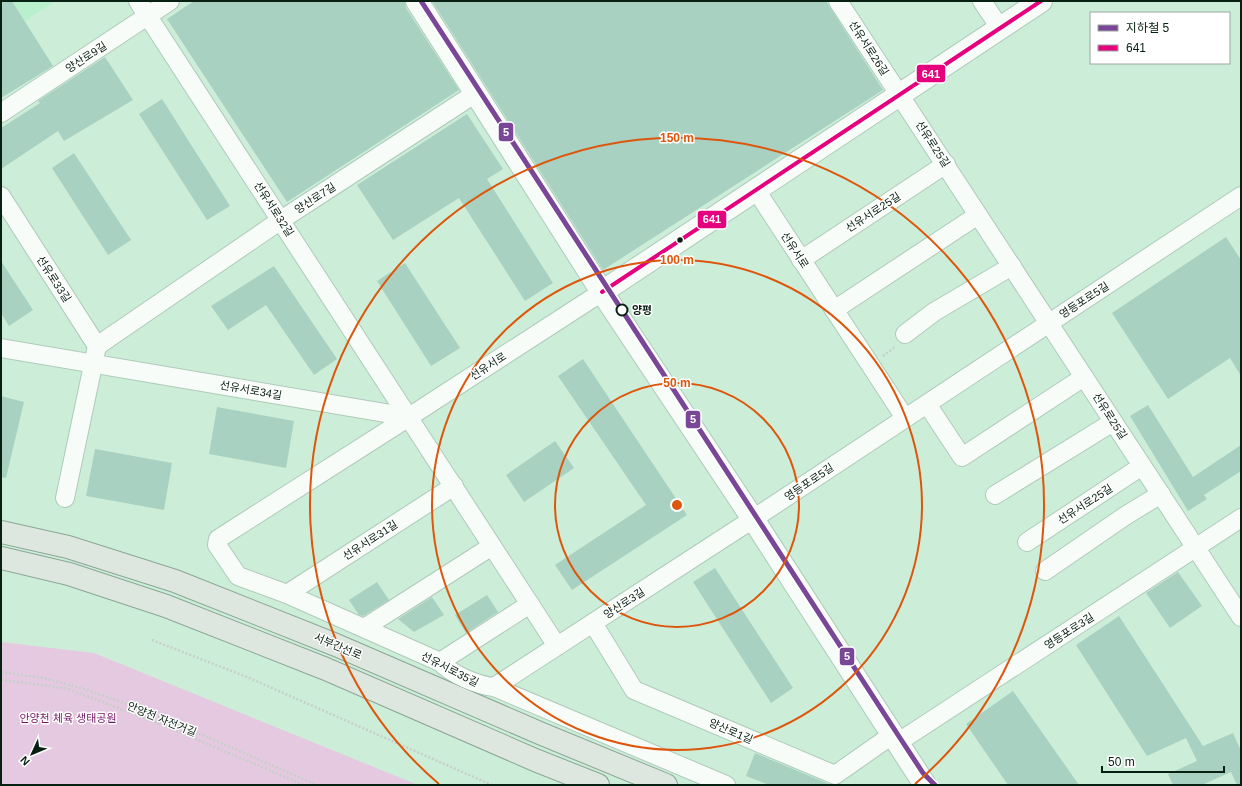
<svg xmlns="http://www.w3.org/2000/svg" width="1242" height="786" viewBox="0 0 1242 786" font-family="Arial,'Noto Sans KR',sans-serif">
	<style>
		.built { fill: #baefcd }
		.green { fill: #e5c9e0 }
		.building { fill: #a9d1c1 }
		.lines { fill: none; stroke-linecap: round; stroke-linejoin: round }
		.street-casing { stroke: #afcab9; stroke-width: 20 }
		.secondary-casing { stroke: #afcab9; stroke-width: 24 }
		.primary-casing { stroke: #8ba695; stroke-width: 24 }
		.path { stroke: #c6cfca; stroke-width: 2.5; stroke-dasharray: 2 2; stroke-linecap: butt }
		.street { stroke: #f7fcf9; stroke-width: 18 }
		.secondary { stroke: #f7fcf9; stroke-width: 22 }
		.primary { stroke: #dde7e0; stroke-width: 22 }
		.bus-1-casing { stroke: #fff; stroke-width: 7 }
		.bus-1 { stroke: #e5007d; stroke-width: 4 }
		.metro-1-casing { stroke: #fff; stroke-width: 8 }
		.metro-1 { stroke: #794698; stroke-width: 5 }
		.ring { fill: none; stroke: #dd560c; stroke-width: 2 }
		.bus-dot { fill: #072012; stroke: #fff; stroke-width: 1.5 }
		.stop-dot { fill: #fff; stroke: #072012; stroke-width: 2 }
		.labels { text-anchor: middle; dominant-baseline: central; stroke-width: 3; stroke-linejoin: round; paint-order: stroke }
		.street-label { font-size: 11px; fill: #072012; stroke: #fff }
		.stop-label { font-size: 11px; font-weight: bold; fill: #072012; stroke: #fff; text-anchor: start }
		.park-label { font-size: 11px; fill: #741664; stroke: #fff }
		.centre { fill: #dd560c; stroke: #fff; stroke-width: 2 }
		.ring-label { font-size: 12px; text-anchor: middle; font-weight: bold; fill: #dd560c; stroke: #fff; stroke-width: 3; stroke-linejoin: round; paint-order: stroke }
		.line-badge { stroke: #fff; stroke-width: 1.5 }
		.badge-label { font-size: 11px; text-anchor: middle; font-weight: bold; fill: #fff }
	</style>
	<rect width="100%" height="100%" fill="#cceed8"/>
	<!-- built -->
	<polygon class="built" points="12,1 56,1 25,21"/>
	<!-- green -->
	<polygon class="green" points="1,642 94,653 418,785 1,785"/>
	<!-- building -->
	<g class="building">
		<polygon points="1,1 12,1 53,66 1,98"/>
		<polygon points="194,1 405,1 406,8 459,90 287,202 167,19"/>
		<polygon points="432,1 826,1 883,90 603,270"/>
		<polygon points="105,57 133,100 64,141 58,131 1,169 1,128 40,103 38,101"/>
		<polygon points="162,99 230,206 207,220 139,114"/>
		<polygon points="467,114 503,169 487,179 553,283 525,301 459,198 393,240 357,185"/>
		<polygon points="74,153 131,240 108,255 52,168"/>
		<polygon points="1226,237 1241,260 1241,376 1230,358 1168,399 1112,313"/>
		<polygon points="1,261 33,310 9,326 1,313"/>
		<polygon points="405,263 460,348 431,366 377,281"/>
		<polygon points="274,266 337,359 314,375 266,305 228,330 211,306"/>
		<polygon points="583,359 687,515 572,590 555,565 646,505 558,376"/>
		<polygon points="1,396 24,402 6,478 1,477"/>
		<polygon points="1148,405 1193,477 1241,445 1241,471 1204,495 1207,499 1188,511 1130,416"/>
		<polygon points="217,407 294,421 286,468 209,454"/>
		<polygon points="555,441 574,468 524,502 506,475"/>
		<polygon points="95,449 172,463 164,510 86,496"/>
		<polygon points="715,568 793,688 771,703 693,582"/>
		<polygon points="1178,572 1202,606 1170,628 1146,593"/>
		<polygon points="377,582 389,600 363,616 359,615 349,600"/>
		<polygon points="487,595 498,612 466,633 455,615"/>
		<polygon points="432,597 444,615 414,632 398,619"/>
		<polygon points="1119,616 1203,746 1233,733 1241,751 1241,785 1237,785 1231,772 1202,785 1173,785 1168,774 1197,761 1186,738 1147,756 1076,645"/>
		<polygon points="1013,691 1079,785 1008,785 966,724"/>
		<polygon points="755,753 831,785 833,785 769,785 746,776"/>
	</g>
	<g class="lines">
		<defs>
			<g id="street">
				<polyline points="138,1 557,646"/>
				<polyline points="838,1 1241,617"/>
				<polyline points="982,1 1000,28"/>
				<polyline points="1,113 170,1"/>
				<polyline points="756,190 905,418"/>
				<polyline points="1,196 97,346 65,498"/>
				<polyline points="801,260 946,164"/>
				<path d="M602,292L409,417L218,539L217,545L238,576L287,594L440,662C453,675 476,685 494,687L726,785"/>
				<polyline points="834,310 978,215"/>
				<polyline points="905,334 934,312 1012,266"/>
				<polyline points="97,346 281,220 476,93"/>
				<polyline points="1,348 409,417"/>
				<polyline points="927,404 962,457 1084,377"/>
				<polyline points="995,495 1113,422"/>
				<polyline points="1027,542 1142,466"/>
				<polyline points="1045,571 1125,516 1161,494"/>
				<polyline points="287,594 454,486"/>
				<polyline points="593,623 634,690 835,775 892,735"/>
				<polyline points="364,628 492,546"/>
				<polyline points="440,662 530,604"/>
				<polyline points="494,687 753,519 1241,196"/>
				<polyline points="897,743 1241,518"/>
			</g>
			<g id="secondary">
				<polyline points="417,1 602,292 753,519 925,785"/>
				<polyline points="602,292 1041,1"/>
			</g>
			<g id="primary">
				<polyline points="1,532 68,547 175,581 336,645 542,734 666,785"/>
				<polyline points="1,558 69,574 166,606 326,669 535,760 598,785"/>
			</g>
		</defs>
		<!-- street casing -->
		<use href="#street" class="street-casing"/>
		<!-- secondary casing -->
		<use href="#secondary" class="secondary-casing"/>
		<!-- primary casing -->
		<use href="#primary" class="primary-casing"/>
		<!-- path -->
		<g class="path">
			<polyline points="883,356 895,347"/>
			<polyline points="152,640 247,677 492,785"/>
			<polyline points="1,672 44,678 88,690 159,716 317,785"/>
			<polyline points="1,680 65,688 158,723 304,785"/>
		</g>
		<!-- street -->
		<use href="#street" class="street"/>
		<!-- secondary -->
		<use href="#secondary" class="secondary"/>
		<!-- primary -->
		<use href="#primary" class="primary"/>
		<defs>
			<polyline id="bus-1" points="602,292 1041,1"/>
		</defs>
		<!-- bus-1 casing -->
		<use href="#bus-1" class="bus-1-casing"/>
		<!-- bus-1 -->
		<use href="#bus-1" class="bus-1"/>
		<defs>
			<polyline id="metro-1" points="421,1 900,738 923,773 935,785"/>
		</defs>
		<!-- metro-1 casing -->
		<use href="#metro-1" class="metro-1-casing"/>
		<!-- metro-1 -->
		<use href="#metro-1" class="metro-1"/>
	</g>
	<!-- distance rings -->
	<g class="ring">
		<circle cx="677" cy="505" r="122"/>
		<circle cx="677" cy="505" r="245"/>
		<path d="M439 784A367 367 0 1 1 915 784"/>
	</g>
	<!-- markers -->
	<circle class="bus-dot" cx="680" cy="240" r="3.5"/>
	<circle class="stop-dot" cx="622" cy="310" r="5.5"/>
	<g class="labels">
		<!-- street labels -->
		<g class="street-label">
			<text transform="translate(869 48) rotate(57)">선유서로26길</text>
			<text transform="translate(86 57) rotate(-33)">양산로9길</text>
			<text transform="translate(933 144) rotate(57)">선유로25길</text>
			<text transform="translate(315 198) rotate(-33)">양산로7길</text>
			<text transform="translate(274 209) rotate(57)">선유서로32길</text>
			<text transform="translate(873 212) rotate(-33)">선유서로25길</text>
			<text transform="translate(795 250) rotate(57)">선유서로</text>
			<text transform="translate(54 279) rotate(57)">선유로33길</text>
			<text transform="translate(1084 300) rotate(-33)">영등포로5길</text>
			<text transform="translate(488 366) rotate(-33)">선유서로</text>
			<text transform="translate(251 390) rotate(10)">선유서로34길</text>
			<text transform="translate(1110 416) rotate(57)">선유로25길</text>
			<text transform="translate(809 482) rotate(-34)">영등포로5길</text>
			<text transform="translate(1085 504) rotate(-33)">선유서로25길</text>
			<text transform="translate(370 540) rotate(-33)">선유서로31길</text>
			<text transform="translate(624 603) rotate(-33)">양산로3길</text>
			<text transform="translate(1069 631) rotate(-33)">영등포로3길</text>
			<text transform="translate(338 646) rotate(23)">서부간선로</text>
			<text transform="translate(450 669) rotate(27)">선유서로35길</text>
			<text transform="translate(162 719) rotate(22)">안양천 자전거길</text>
			<text transform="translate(731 731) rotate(23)">양산로1길</text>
		</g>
		<!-- stop labels -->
		<g class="stop-label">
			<text x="632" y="310">양평</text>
		</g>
		<!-- park labels -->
		<g class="park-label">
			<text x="68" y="718">안양천 체육 생태공원</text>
		</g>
	</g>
	<circle cx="677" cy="505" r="6" class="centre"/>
	<g class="ring-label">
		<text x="677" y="142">150 m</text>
		<text x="677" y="264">100 m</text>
		<text x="677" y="387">50 m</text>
	</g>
	<g class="line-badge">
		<rect x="916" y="64" width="30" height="19" rx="4" fill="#e5007d"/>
		<rect x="498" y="122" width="16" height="20" rx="4" fill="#794698"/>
		<rect x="697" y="210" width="30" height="19" rx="4" fill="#e5007d"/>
		<rect x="685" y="410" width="16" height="19" rx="4" fill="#794698"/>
		<rect x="839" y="647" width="16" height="19" rx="4" fill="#794698"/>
	</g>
	<g class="badge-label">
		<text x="931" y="78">641</text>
		<text x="506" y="136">5</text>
		<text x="712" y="223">641</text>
		<text x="693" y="423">5</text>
		<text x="847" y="660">5</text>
	</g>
	<!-- border -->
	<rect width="1242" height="786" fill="none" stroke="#072012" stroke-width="4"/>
	<!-- legend -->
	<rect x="1090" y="12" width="140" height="52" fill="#ffffff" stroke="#9ca6a0"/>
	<rect x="1098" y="25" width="20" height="6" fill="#794698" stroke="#9ca6a0"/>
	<text x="1126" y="32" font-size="12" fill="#072012">지하철 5</text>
	<rect x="1098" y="45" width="20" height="6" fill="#e5007d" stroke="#9ca6a0"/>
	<text x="1126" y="52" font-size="12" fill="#072012">641</text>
	<!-- north arrow -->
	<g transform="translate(32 754) rotate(226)" stroke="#ffffff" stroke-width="3" paint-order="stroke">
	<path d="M0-3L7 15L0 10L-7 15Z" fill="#072012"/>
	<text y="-6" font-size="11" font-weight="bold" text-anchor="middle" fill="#072012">N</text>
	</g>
	<!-- scale -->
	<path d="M1102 766v6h122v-6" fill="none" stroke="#072012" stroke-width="2"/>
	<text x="1108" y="766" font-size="12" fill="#072012" stroke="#ffffff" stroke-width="3" paint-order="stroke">50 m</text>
</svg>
